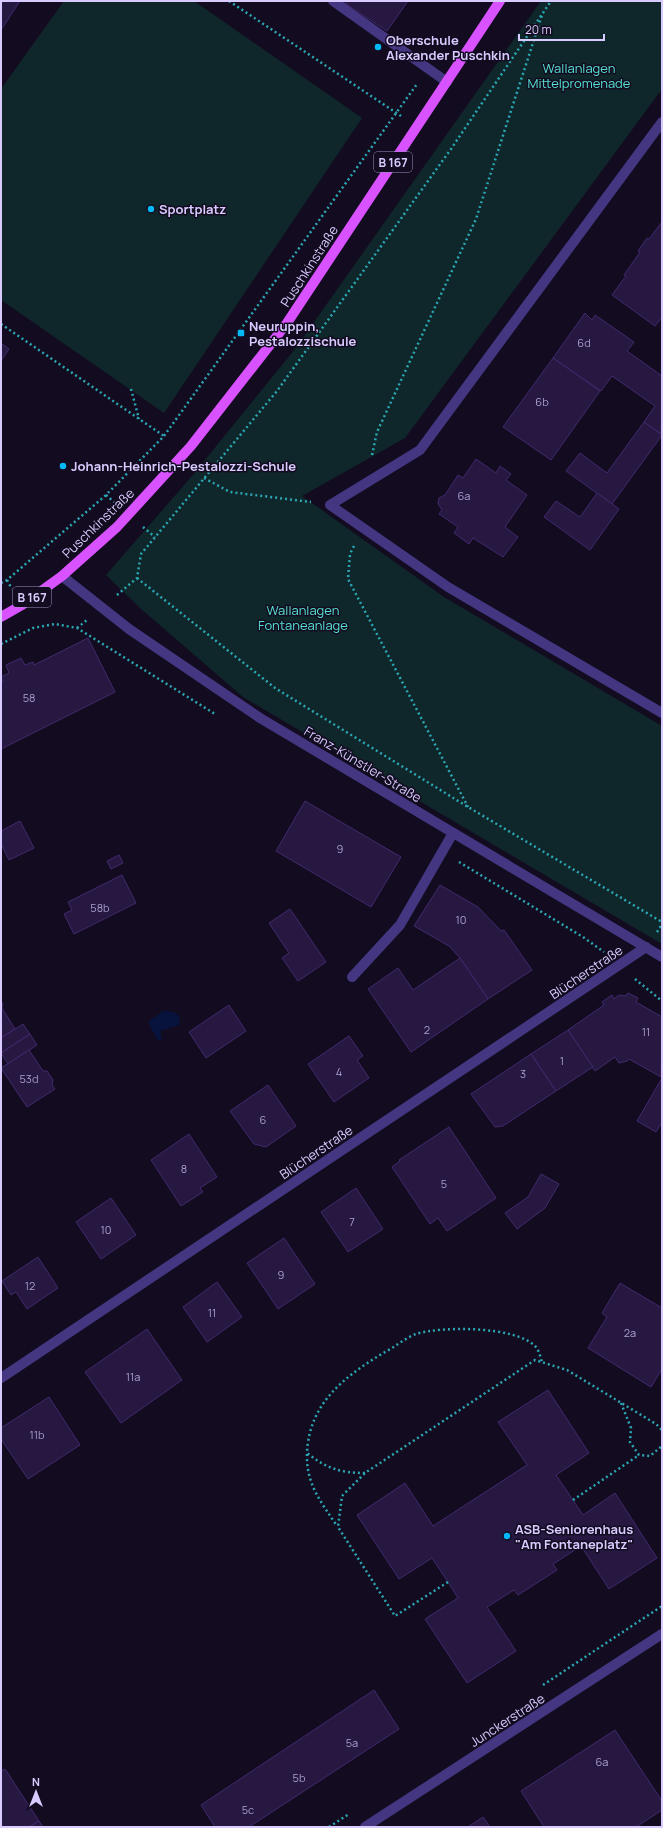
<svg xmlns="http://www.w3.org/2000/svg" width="663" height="1828" viewBox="0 0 663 1828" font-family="Manrope,sans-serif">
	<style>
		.green { fill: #0f272a }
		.water { fill: #08133d }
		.building { fill: #261841; stroke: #41296e }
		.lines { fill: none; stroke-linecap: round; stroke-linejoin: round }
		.path { stroke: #2ba7b4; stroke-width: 2.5; stroke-dasharray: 2 3; stroke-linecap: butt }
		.lane { stroke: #443680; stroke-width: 10 }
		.street { stroke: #443680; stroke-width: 10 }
		.primary { stroke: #d852ff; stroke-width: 10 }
		.poi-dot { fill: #00b9f6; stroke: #130c20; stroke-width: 1.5 }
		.labels { text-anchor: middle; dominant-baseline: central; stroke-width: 3; stroke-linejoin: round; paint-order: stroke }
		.number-label { font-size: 11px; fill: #ac9ed0 }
		.shield { fill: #130c20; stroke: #9e92bc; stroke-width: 1 }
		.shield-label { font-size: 12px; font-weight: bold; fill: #d9cbff }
		.poi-label { font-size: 13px; font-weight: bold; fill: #d9cbff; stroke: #130c20; text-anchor: start }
		.park-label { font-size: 13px; fill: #55e1d3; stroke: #130c20 }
		.street-label { font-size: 13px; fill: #d9cbff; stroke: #130c20 }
	</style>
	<rect width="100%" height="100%" fill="#130c20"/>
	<!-- green -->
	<g class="green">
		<polygon points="64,1 194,1 362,118 164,413 1,300 1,89"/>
		<polygon points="541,1 662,1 662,89 405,438 302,496 444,597 662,726 662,944 243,697 140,608 106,575 192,476 295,349"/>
	</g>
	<!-- water -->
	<path class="water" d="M163,1011L174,1012L179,1016L180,1024C174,1028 167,1028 160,1031L162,1039L158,1041L148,1022Z"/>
	<!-- building -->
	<g class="building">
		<polygon points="1,1 20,1 1,30"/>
		<polygon points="345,1 411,1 408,1 387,31 346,4"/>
		<polygon points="662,222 662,317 655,326 612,295 626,276 624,275 640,252 638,251 647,238 649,239"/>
		<polygon points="585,313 592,320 595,315 634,342 627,351 662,376 661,434 644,422 655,406 612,376 601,391 553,358"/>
		<polygon points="1,343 9,349 1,361"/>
		<polygon points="553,358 600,391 551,460 503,427"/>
		<polygon points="644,422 662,435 612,504 566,471 580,453 607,473"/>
		<polygon points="476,459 496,473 500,466 511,474 506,480 527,495 505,527 518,537 503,557 473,538 469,544 454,533 458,527 439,514 442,510 438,504 439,498 445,495 458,475 463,478"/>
		<polygon points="597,493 619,509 590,550 544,517 556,501 580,517"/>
		<polygon points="88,638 115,692 1,749 1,682 3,681 1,677 9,673 6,665 21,658 25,665 33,662 34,665"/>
		<polygon points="305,801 401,857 371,907 276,851"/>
		<polygon points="20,821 34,848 9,860 1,844 1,831"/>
		<polygon points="119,855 123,863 111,869 107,861"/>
		<polygon points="122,875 136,903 74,934 64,914 72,910 68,902"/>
		<polygon points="440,885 478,907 501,931 504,930 532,970 488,999 460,958 449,946 414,926"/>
		<polygon points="290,909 326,962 298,981 282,958 289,953 269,923"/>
		<polygon points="460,958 488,999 411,1052 368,989 398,968 413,990"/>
		<polygon points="628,993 638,998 636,1002 662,1017 661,1077 629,1059 627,1061 619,1063 615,1057 595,1071 568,1030 604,1005 602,1002 612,995 614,999 619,995 626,996"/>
		<polygon points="1,1001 3,1004 2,1008 15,1029 1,1038"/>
		<polygon points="229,1005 246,1031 206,1058 189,1032"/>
		<polygon points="23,1024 30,1034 1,1053 1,1038"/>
		<polygon points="568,1030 593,1067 556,1091 531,1054"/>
		<polygon points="30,1034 37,1045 8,1064 1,1053"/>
		<polygon points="349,1036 363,1056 357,1060 369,1078 334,1102 308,1064"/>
		<polygon points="29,1050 43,1071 47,1071 53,1080 52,1085 55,1089 27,1107 1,1068"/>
		<polygon points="531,1054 556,1091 503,1126 495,1127 471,1094"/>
		<polygon points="662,1078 662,1122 656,1132 637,1121"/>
		<polygon points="268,1085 296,1126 266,1147 254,1144 230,1111"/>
		<polygon points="449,1127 496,1198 447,1231 438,1218 430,1224 392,1167 400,1161 399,1160"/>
		<polygon points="189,1134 217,1177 200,1188 203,1192 181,1206 151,1160"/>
		<polygon points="541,1174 559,1184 545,1208 517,1229 505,1213 528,1197"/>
		<polygon points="356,1188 383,1229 348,1252 321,1212"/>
		<polygon points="111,1198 136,1235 101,1259 76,1222"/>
		<polygon points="284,1238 315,1284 278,1309 247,1263"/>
		<polygon points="38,1257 58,1288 27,1309 16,1292 11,1295 2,1281"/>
		<polygon points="217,1282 242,1317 207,1342 183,1307"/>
		<polygon points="620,1283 662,1308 662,1369 651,1387 588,1348 607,1317 602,1313"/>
		<polygon points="147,1329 182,1380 121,1423 85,1372"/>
		<polygon points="548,1390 589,1453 556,1475 583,1515 615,1493 657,1558 609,1589 581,1546 553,1564 557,1570 518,1595 514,1590 487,1607 516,1651 467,1683 425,1619 458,1598 448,1582 432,1558 399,1579 357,1515 405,1483 433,1526 527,1465 498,1422"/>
		<polygon points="49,1397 80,1445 28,1479 1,1439 1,1428"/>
		<polygon points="374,1690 399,1729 249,1827 215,1827 201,1805"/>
		<polygon points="615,1730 662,1801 662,1810 636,1827 544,1827 521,1791"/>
		<polygon points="5,1769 39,1821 29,1827 1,1827 1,1771"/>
		<polygon points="483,1817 490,1827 468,1827"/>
		<polygon points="39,1821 43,1827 29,1827"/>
	</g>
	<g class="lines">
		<!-- path -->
		<g class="path">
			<polyline points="229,1 401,116"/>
			<polyline points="1,324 164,436"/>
			<polyline points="131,389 139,419"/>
			<polyline points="372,455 377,432 476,219 542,15"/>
			<polyline points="204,478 230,492 311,502"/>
			<polyline points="106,495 114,502"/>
			<polyline points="143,527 155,537"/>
			<polyline points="354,546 350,554 348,579 468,807"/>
			<polyline points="137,578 275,688 468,807 662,922"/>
			<polyline points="7,580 12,589"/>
			<polyline points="1,583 7,580 106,495 164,436 417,84"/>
			<polyline points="117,595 137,578 141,554 277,391 451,149 551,1"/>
			<polyline points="77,628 87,620"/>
			<polyline points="1,644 33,628 55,624 77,628 215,714"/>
			<polyline points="459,862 583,937 604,952"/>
			<polyline points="657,932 662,924"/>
			<polyline points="635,979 662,1001"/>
			<polyline points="621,1403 631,1428 630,1442 639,1455 650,1456 662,1446"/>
			<path d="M307,1454C306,1484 321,1502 337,1526"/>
			<path d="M365,1473C340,1473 326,1468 307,1453C309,1403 345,1376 385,1352C395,1347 405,1338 416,1334C441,1326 515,1326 535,1346C539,1350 540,1356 542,1362"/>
			<polyline points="573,1500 639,1455"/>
			<polyline points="448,1582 395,1616 338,1527 342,1496 365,1473 535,1360 567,1370 656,1424 662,1430"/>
			<polyline points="543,1685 662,1606"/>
			<polyline points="329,1827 349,1814"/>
		</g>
		<!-- lane -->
		<g class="lane">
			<polyline points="333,1 447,82"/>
			<polyline points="352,977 400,925 453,833"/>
		</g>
		<!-- street -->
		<g class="street">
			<polyline points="662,122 420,450 330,505 448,587 662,713"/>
			<polyline points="62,576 129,629 260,718 662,957"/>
			<polyline points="1,1378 646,947"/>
			<polyline points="365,1827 662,1634"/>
		</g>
		<!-- primary -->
		<polyline class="primary" points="1,617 22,605 62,576 117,527 191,446 287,323 500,1"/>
	</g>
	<!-- markers -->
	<g class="poi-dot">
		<circle cx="378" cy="47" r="4"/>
		<circle cx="151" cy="209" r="4"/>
		<rect x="237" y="329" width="8" height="8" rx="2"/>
		<circle cx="63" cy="466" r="4"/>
		<circle cx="507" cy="1536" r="4"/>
	</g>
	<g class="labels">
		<!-- number labels -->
		<g class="number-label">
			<text x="584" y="342">6d</text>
			<text x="542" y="401">6b</text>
			<text x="464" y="495">6a</text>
			<text x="29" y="697">58</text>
			<text x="340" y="848">9</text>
			<text x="100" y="907">58b</text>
			<text x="461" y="919">10</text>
			<text x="427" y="1029">2</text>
			<text x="646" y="1031">11</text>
			<text x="562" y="1060">1</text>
			<text x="339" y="1071">4</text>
			<text x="523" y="1073">3</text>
			<text x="29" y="1078">53d</text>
			<text x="263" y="1119">6</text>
			<text x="184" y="1168">8</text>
			<text x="444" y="1183">5</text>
			<text x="352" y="1221">7</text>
			<text x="106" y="1229">10</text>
			<text x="281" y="1274">9</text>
			<text x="30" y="1285">12</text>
			<text x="212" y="1312">11</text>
			<text x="630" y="1332">2a</text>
			<text x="133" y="1376">11a</text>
			<text x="37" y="1434">11b</text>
			<text x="352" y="1742">5a</text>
			<text x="602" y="1761">6a</text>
			<text x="299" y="1777">5b</text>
			<text x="248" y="1809">5c</text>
		</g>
		<!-- shield labels -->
		<g class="shield">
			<rect x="374" y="152" width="38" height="20" rx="3"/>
			<rect x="13" y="587" width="38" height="20" rx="3"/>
		</g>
		<g class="shield-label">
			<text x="393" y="162">B 167</text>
			<text x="32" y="597">B 167</text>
		</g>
		<!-- poi labels -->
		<g class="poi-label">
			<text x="386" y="40">Oberschule<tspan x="386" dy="15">Alexander Puschkin</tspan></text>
			<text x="159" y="209">Sportplatz</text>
			<text x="249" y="326">Neuruppin,<tspan x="249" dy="15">Pestalozzischule</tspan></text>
			<text x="71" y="466">Johann-Heinrich-Pestalozzi-Schule</text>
			<text x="515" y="1529">ASB-Seniorenhaus<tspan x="515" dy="15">"Am Fontaneplatz"</tspan></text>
		</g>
		<!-- park labels -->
		<g class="park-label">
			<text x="579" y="68">Wallanlagen<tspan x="579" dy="15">Mittelpromenade</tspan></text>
			<text x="303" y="610">Wallanlagen<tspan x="303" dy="15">Fontaneanlage</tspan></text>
		</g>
		<!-- street labels -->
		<g class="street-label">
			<text transform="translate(309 266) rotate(-57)">Puschkinstraße</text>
			<text transform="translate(98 523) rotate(-44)">Puschkinstraße</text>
			<text transform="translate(363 764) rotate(31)">Franz-Künstler-Straße</text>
			<text transform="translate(586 972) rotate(-34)">Blücherstraße</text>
			<text transform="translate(316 1152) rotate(-34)">Blücherstraße</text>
			<text transform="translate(507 1720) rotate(-33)">Junckerstraße</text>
		</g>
	</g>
	<!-- border -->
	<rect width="663" height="1828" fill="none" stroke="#d9cbff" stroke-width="4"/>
	<!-- north arrow -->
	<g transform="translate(36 1792)" stroke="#130c20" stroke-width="3" paint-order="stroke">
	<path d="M0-3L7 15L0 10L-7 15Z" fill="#d9cbff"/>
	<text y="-6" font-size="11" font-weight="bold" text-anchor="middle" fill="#d9cbff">N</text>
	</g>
	<!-- scale -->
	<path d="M519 34v6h85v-6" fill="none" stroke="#d9cbff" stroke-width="2"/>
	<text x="525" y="34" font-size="12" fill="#d9cbff" stroke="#130c20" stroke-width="3" paint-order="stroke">20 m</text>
</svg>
